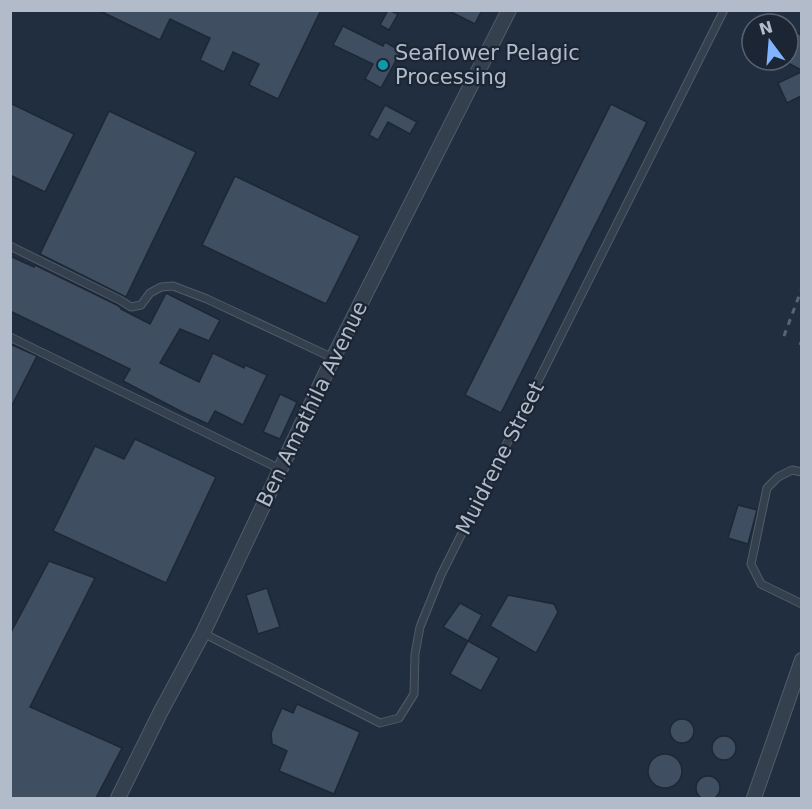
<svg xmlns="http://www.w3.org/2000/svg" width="812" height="809" viewBox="0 0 812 809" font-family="'DejaVu Sans',sans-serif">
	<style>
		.building { fill: #404e61; stroke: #1d2735; stroke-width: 1.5 }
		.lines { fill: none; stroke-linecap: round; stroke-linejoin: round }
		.service-casing { stroke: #515b69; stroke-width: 9 }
		.minor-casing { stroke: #515b69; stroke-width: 16 }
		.service { stroke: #35404e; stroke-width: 7 }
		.minor { stroke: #35404e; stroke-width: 14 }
		.rail { stroke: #576476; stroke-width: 3; stroke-dasharray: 6 6; stroke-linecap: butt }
		.culture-dot { fill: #0f9aa8; stroke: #1b2533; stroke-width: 2 }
		.labels { text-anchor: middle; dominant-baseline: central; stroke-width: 4.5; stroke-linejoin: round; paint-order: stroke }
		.poi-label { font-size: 21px; fill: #b1bbca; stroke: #1b2533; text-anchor: start }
		.street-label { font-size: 21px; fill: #b1bbca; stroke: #1b2533 }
	</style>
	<rect width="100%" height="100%" fill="#212e3f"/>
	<!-- building -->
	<g class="building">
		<polygon points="98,10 321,10 278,99 249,85 259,64 233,52 224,72 200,60 210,38 170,19 160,40"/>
		<polygon points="388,10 398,14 389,30 380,25"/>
		<polygon points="447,10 482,10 475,24"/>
		<polygon points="343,26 383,46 385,42 401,51 381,88 365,79 373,64 333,45"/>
		<polygon points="788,27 801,35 801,70 788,63"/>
		<polygon points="801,72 801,96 787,103 778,83"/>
		<polygon points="10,103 74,134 45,192 10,175"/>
		<polygon points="611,104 647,122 501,413 465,395"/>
		<polygon points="385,105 417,122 410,134 388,122 378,140 369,135"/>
		<polygon points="109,111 196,152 126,297 40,254"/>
		<polygon points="235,176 360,236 326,304 202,245"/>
		<polygon points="10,256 34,267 35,265 117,305 121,308 121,309 150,324 166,293 220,320 209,341 180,329 160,363 199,382 213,353 244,368 245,365 267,375 243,425 215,411 208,424 184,413 123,381 130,369 10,311"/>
		<polygon points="10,344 37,356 10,409"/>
		<polygon points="280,394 297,402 280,439 263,432"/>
		<polygon points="135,439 216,477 166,583 53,531 95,446 124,459"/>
		<polygon points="738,505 757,510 748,544 728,538"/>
		<polygon points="49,561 95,578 30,707 122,748 96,798 10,798 10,634"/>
		<polygon points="267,588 280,627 258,634 246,595"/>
		<polygon points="508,595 554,604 558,612 536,653 490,626"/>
		<polygon points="460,603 482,615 468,641 443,627"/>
		<polygon points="468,641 499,658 481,691 450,674"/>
		<polygon points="297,704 360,732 334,794 279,771 287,751 272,744 271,733 282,708 293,713"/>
		<circle cx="682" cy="731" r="12"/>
		<circle cx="724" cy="748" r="12"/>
		<circle cx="665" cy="771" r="17"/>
		<circle cx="708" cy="788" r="12"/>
	</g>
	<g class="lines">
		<defs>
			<g id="service">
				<polyline points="10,246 120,300 131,307 141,305 150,293 161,287 173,286 207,299 333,358"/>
				<polyline points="10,337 280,469"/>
				<polyline points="802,472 792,470 778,477 767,488 751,564 761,584 802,604"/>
				<polyline points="203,633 380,723 399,718 414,694 415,654 420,627 441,575 724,10"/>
			</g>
			<g id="minor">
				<polyline points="118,798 160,713 203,633 333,358 509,10"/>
				<polyline points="754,798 802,660"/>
			</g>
		</defs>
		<!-- service casing -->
		<use href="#service" class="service-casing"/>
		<!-- minor casing -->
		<use href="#minor" class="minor-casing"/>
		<!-- service -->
		<use href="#service" class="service"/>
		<!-- minor -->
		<use href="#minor" class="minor"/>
		<!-- rail -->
		<g class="rail">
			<polyline points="784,336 802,288"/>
			<polyline points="800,345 802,340"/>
		</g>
	</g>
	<!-- markers -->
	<circle class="culture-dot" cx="383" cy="65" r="6"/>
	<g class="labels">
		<!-- poi labels -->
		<g class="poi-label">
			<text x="395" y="53">Seaflower Pelagic<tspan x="395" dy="24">Processing</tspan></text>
		</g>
		<!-- street labels -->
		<g class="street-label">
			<text transform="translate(312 404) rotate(-64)">Ben Amathila Avenue</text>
			<text transform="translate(500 458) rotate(-63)">Muidrene Street</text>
		</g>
	</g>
	<!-- border -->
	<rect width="812" height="809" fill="none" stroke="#b1bbca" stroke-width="24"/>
	<!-- north arrow -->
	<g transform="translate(770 42) rotate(344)"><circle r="28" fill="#1b2533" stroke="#57616f" stroke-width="1.5"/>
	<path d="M0-4.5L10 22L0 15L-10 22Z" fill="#81b3ff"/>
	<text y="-9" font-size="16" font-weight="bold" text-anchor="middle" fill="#b1bbca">N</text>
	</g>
</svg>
